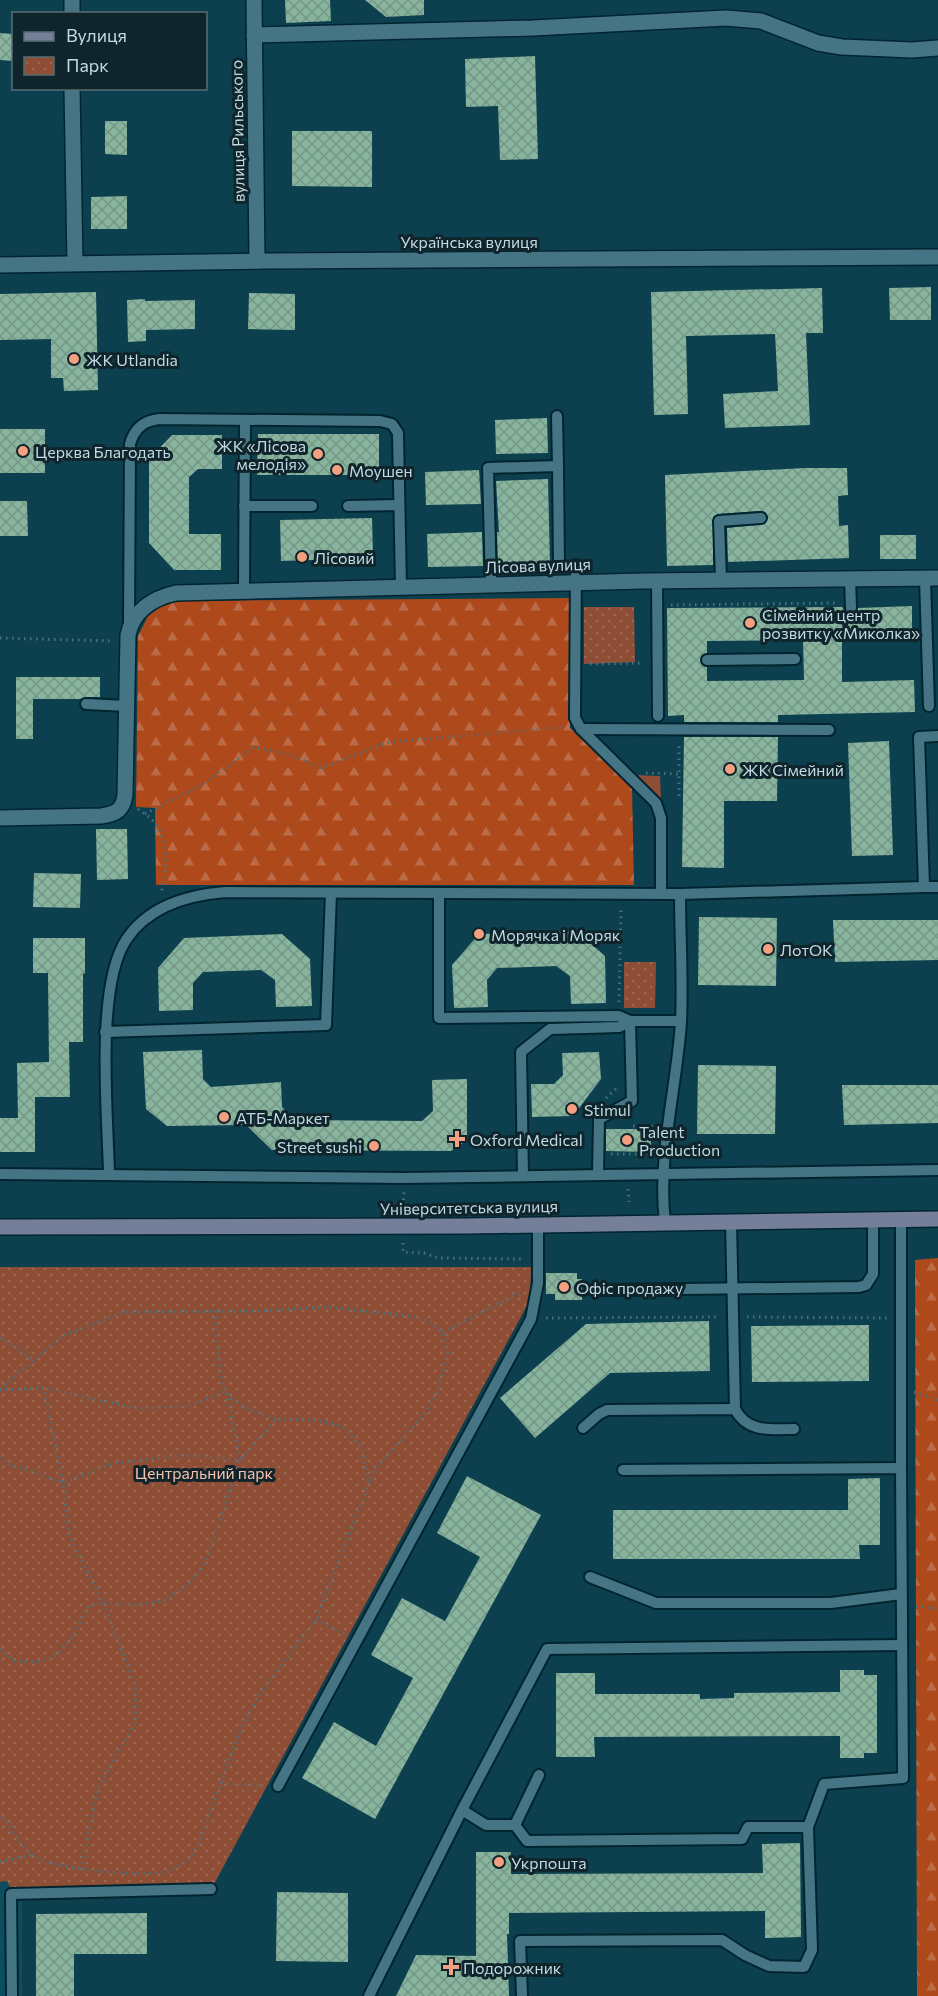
<svg xmlns="http://www.w3.org/2000/svg" width="938" height="1996" viewBox="0 0 938 1996" font-family="Commissioner,sans-serif">
	<style>
		.built { fill: #0c4d5f }
		.green { fill: #8e4e35 }
		.forest { fill: url(#forest-firs) }
		.park { fill: url(#park-dots) }
		.building { fill: url(#building-cross-hatch); fill-rule: evenodd }
		.lines { fill: none; stroke-linecap: round; stroke-linejoin: round }
		.service-casing { stroke: #002530; stroke-width: 14 }
		.minor-casing { stroke: #002530; stroke-width: 18 }
		.secondary-casing { stroke: #002530; stroke-width: 18 }
		.path { stroke: #48727f; stroke-width: 3; stroke-dasharray: 1.5 4.5; stroke-linecap: butt }
		.service { stroke: #457484; stroke-width: 10 }
		.minor { stroke: #457484; stroke-width: 15 }
		.secondary { stroke: #767f99; stroke-width: 15 }
		.poi-dot { fill: #f2a080; stroke: #10242b; stroke-width: 2 }
		.labels { text-anchor: middle; dominant-baseline: central; stroke-width: 6; stroke-linejoin: round; paint-order: stroke }
		.street-label { font-size: 16px; fill: #c2dae3; stroke: #10242b }
		.poi-label { font-size: 16px; fill: #c2dae3; stroke: #10242b; text-anchor: start }
		.park-label { font-size: 16px; fill: #f7c1ac; stroke: #10242b }
	</style>
	<defs>
		<pattern id="forest-firs" width="22" height="20" patternUnits="userSpaceOnUse" patternTransform="scale(1.5)"><rect width="22" height="20" fill="#ae491b"/><path d="M5 1l3.5 6h-7zM16 11l3.5 6h-7z" fill="#bb6b47"/></pattern>
		<pattern id="park-dots" width="8" height="8" patternUnits="userSpaceOnUse" patternTransform="scale(1.5)"><rect width="8" height="8" fill="#8e4e35"/><path d="M2 2h.1M6 6h.1" fill="none" stroke="#9c6752" stroke-width="1.8" stroke-linecap="round"/></pattern>
		<pattern id="building-cross-hatch" width="8" height="8" patternUnits="userSpaceOnUse" patternTransform="scale(1.5)"><rect width="8" height="8" fill="#88b39d"/><path d="M0 0l8 8M0 8l8-8" fill="none" stroke="#749687"/></pattern>
	</defs>
	<rect width="100%" height="100%" fill="#0d404f"/>
	<!-- built -->
	<polygon class="built" points="7,1881 12,1891 22,1899 22,1996 0,1996 0,1882"/>
	<!-- green -->
	<polygon class="green" points="632,775 660,776 661,800 655,800"/>
	<!-- forest -->
	<g class="forest">
		<polygon points="569,598 570,728 632,788 634,885 156,885 155,808 136,807 138,636 148,616 168,601"/>
		<polygon points="938,1258 938,1996 917,1996 915,1260"/>
	</g>
	<!-- park -->
	<g class="park">
		<polygon points="584,607 634,607 635,662 584,664"/>
		<polygon points="624,962 656,962 655,1008 624,1008"/>
		<polygon points="0,1267 531,1267 530,1300 214,1884 12,1891 7,1881 0,1882"/>
	</g>
	<!-- building -->
	<g class="building">
		<polygon points="285,0 330,0 331,21 286,23"/>
		<polygon points="365,0 424,0 424,15 386,17"/>
		<polygon points="0,33 14,34 14,61 0,60"/>
		<polygon points="535,56 538,159 500,160 498,106 466,107 465,59"/>
		<polygon points="105,121 127,121 127,155 105,154"/>
		<polygon points="292,131 372,131 372,187 292,186"/>
		<polygon points="127,196 127,229 91,229 91,197"/>
		<polygon points="931,287 931,320 890,320 889,288"/>
		<polygon points="822,288 823,333 806,333 810,425 725,428 723,394 778,391 775,334 686,336 688,414 654,415 651,292"/>
		<polygon points="96,292 98,390 64,391 63,378 51,378 51,339 0,340 0,294"/>
		<polygon points="249,293 295,294 295,330 248,329"/>
		<polygon points="145,299 145,301 195,300 195,329 146,330 146,341 128,342 127,300"/>
		<polygon points="547,418 548,453 496,454 495,420"/>
		<rect x="0" y="429" width="45" height="44"/>
		<polygon points="258,434 379,434 379,475 257,475"/>
		<polygon points="172,435 222,435 222,469 198,469 189,477 189,534 221,534 221,570 174,570 149,543 149,459"/>
		<polygon points="805,468 847,468 848,495 838,496 839,526 848,525 849,558 728,562 727,528 765,524 768,517 765,512 760,511 718,514 713,517 713,565 667,566 665,475"/>
		<polygon points="479,470 481,504 426,505 425,472"/>
		<polygon points="548,479 550,564 498,565 497,532 499,532 496,481"/>
		<polygon points="0,501 27,501 28,536 0,536"/>
		<polygon points="372,518 373,558 281,561 280,520"/>
		<polygon points="482,532 483,566 428,567 427,534"/>
		<rect x="880" y="535" width="36" height="24"/>
		<path d="M912,606V638L842,640V682L914,680L915,712L778,715V722H684V715L668,716L667,608L842,607L845,612L851,615L855,614L858,608ZM803,640L804,680L707,681V667L703,666L700,661L701,656L707,653V641Z"/>
		<polygon points="16,677 100,677 100,697 86,697 80,699 33,699 33,739 16,739"/>
		<polygon points="684,737 778,737 777,801 724,801 724,868 682,867"/>
		<polygon points="889,741 893,855 852,856 848,743"/>
		<polygon points="96,829 127,829 128,879 97,880"/>
		<polygon points="34,873 81,874 80,908 33,907"/>
		<polygon points="699,917 777,918 776,986 698,985"/>
		<polygon points="833,920 938,920 938,960 835,962"/>
		<polygon points="576,931 605,956 606,1003 571,1004 570,976 556,966 497,968 487,980 488,1007 454,1008 452,965 479,934"/>
		<polygon points="282,934 310,959 312,1006 276,1007 275,980 261,970 231,971 203,972 193,983 193,1010 159,1011 158,968 184,938"/>
		<polygon points="33,938 85,938 85,974 83,973 83,1042 69,1042 70,1097 35,1097 35,1152 0,1152 0,1118 18,1118 17,1063 49,1062 48,973 33,973"/>
		<polygon points="202,1050 203,1079 211,1087 281,1082 282,1107 294,1120 422,1121 433,1111 432,1080 467,1079 467,1140 451,1151 272,1150 246,1125 167,1126 146,1109 143,1052"/>
		<polygon points="599,1052 601,1079 573,1116 532,1117 531,1084 554,1084 563,1075 562,1053"/>
		<polygon points="698,1065 776,1066 775,1134 697,1134"/>
		<polygon points="842,1085 938,1085 938,1123 844,1125"/>
		<polygon points="606,1129 651,1129 651,1152 606,1151"/>
		<polygon points="546,1273 577,1273 577,1279 582,1279 582,1300 555,1300 555,1294 546,1294"/>
		<polygon points="709,1321 710,1371 610,1373 535,1438 500,1398 586,1324"/>
		<polygon points="869,1325 869,1381 752,1382 751,1326"/>
		<polygon points="467,1476 541,1515 375,1819 302,1778 334,1722 376,1746 413,1678 371,1655 402,1598 445,1621 480,1557 437,1533"/>
		<polygon points="880,1478 880,1545 859,1545 860,1559 613,1559 613,1510 848,1510 848,1479"/>
		<polygon points="840,1670 864,1670 864,1675 877,1675 877,1753 864,1753 864,1758 840,1758 840,1736 594,1737 595,1757 556,1757 556,1673 595,1673 595,1694 700,1694 700,1699 734,1698 734,1693 840,1692"/>
		<polygon points="800,1843 801,1937 765,1938 765,1911 509,1913 509,1934 507,1934 509,1996 396,1996 416,1955 476,1956 476,1852 511,1852 511,1874 763,1873 762,1844"/>
		<polygon points="277,1892 348,1893 348,1962 276,1961"/>
		<polygon points="147,1913 147,1954 74,1954 74,1996 36,1996 36,1914"/>
	</g>
	<g class="lines">
		<defs>
			<g id="service">
				<polyline points="557,416 558,466"/>
				<polyline points="244,506 312,506"/>
				<polyline points="348,506 399,505"/>
				<polyline points="576,565 575,718 581,729 656,803 661,818 661,894"/>
				<polyline points="850,578 851,608"/>
				<polyline points="925,578 929,706"/>
				<polyline points="721,580 719,521 761,518"/>
				<polyline points="657,581 658,716"/>
				<polyline points="491,585 488,468 558,466 559,566"/>
				<polyline points="244,592 245,420"/>
				<path d="M129,626L130,444C134,429 143,421 159,419L380,421L392,424L398,433L401,588"/>
				<polyline points="707,660 795,659"/>
				<polyline points="86,704 127,706"/>
				<polyline points="581,729 829,730"/>
				<polyline points="938,736 919,737 924,887 938,887"/>
				<polyline points="439,894 439,1018 619,1016 630,1021 632,1101 599,1119 598,1174"/>
				<polyline points="105,1032 326,1025 331,893"/>
				<polyline points="0,1174 404,1178 938,1170"/>
				<path d="M109,1175C108,1117 95,988 126,940C148,906 188,895 225,892L680,894L924,887"/>
				<polyline points="523,1176 521,1052 550,1029 619,1027 630,1021 681,1021"/>
				<polyline points="901,1219 901,1468"/>
				<polyline points="731,1221 735,1409"/>
				<path d="M665,1222C657,1158 677,1086 681,1022C683,980 680,936 680,894"/>
				<polyline points="602,1290 859,1287 866,1285 873,1274 873,1219"/>
				<path d="M583,1428L599,1414L607,1410L735,1409C747,1433 771,1429 794,1429"/>
				<polyline points="623,1470 901,1468 903,1778 824,1784 808,1827"/>
				<polyline points="590,1577 656,1603 831,1603 901,1594"/>
				<polyline points="278,1786 531,1319 538,1283 538,1224"/>
				<polyline points="462,1810 486,1825 515,1825 527,1841 742,1839 748,1827 808,1827 812,1950 804,1967 769,1966 745,1955 722,1940 520,1941 522,1996"/>
				<polyline points="515,1825 539,1775"/>
				<polyline points="12,1996 11,1894 211,1889"/>
				<polyline points="369,1996 462,1810 547,1649 902,1645"/>
			</g>
			<g id="minor">
				<polyline points="254,0 257,261"/>
				<polyline points="72,14 72,0"/>
				<polyline points="254,35 533,28 726,18 761,21 818,43 842,47 912,50 938,48"/>
				<polyline points="72,88 75,263"/>
				<polyline points="0,265 266,261 938,257"/>
				<path d="M0,818L101,816C116,814 123,810 125,795L128,635C133,611 153,598 176,593L643,581L938,578"/>
			</g>
			<polyline id="secondary" points="0,1227 467,1226 938,1219"/>
		</defs>
		<!-- service casing -->
		<use href="#service" class="service-casing"/>
		<!-- minor casing -->
		<use href="#minor" class="minor-casing"/>
		<!-- secondary casing -->
		<use href="#secondary" class="secondary-casing"/>
		<!-- path -->
		<g class="path">
			<polyline points="671,605 838,603"/>
			<polyline points="0,638 113,641"/>
			<polyline points="590,664 643,663"/>
			<polyline points="646,773 678,774"/>
			<polyline points="679,796 679,744"/>
			<path d="M138,809C143,813 149,816 153,821C170,840 167,871 161,894"/>
			<polyline points="145,814 203,784 254,747 294,756 321,768 389,742 565,727"/>
			<polyline points="619,1002 621,906"/>
			<polyline points="606,1098 617,1088"/>
			<polyline points="633,1126 656,1126"/>
			<polyline points="611,1154 653,1154"/>
			<polyline points="628,1189 629,1202"/>
			<polyline points="403,1212 404,1192"/>
			<polyline points="403,1243 403,1252 424,1253 438,1258 524,1259"/>
			<path d="M215,1311C216,1328 219,1379 226,1392C236,1407 260,1414 276,1419"/>
			<polyline points="747,1317 887,1318"/>
			<polyline points="546,1318 719,1317"/>
			<polyline points="443,1332 521,1292"/>
			<polyline points="0,1338 33,1359"/>
			<path d="M0,1389L62,1336L124,1312L258,1311L327,1307L409,1316L429,1321L443,1333L448,1353L437,1393L423,1416L374,1470L316,1620L259,1695L240,1730L200,1840C193,1855 184,1866 168,1871C145,1878 49,1870 31,1854C19,1844 10,1826 0,1813"/>
			<polyline points="0,1390 44,1388 63,1483 69,1535 106,1609 135,1685 136,1721 98,1788 81,1869"/>
			<polyline points="914,1392 938,1400"/>
			<polyline points="0,1456 4,1462 63,1483 115,1463 184,1455 240,1460 226,1391 192,1405 139,1409 44,1388"/>
			<polyline points="916,1606 938,1609"/>
			<polyline points="316,1620 344,1634"/>
			<polyline points="0,1649 14,1661 37,1662 57,1655 73,1636 87,1607 103,1602 134,1605 164,1601 190,1583 206,1561 240,1460 276,1419 316,1420 343,1427 362,1448 368,1481"/>
			<polyline points="221,1783 264,1786"/>
			<polyline points="0,1862 31,1855"/>
		</g>
		<!-- service -->
		<use href="#service" class="service"/>
		<!-- minor -->
		<use href="#minor" class="minor"/>
		<!-- secondary -->
		<use href="#secondary" class="secondary"/>
	</g>
	<!-- markers -->
	<g class="poi-dot">
		<circle cx="74" cy="359" r="6"/>
		<circle cx="23" cy="451" r="6"/>
		<circle cx="318" cy="454" r="6"/>
		<circle cx="337" cy="470" r="6"/>
		<circle cx="302" cy="557" r="6"/>
		<circle cx="750" cy="623" r="6"/>
		<circle cx="730" cy="769" r="6"/>
		<circle cx="479" cy="934" r="6"/>
		<circle cx="768" cy="949" r="6"/>
		<circle cx="572" cy="1109" r="6"/>
		<circle cx="224" cy="1117" r="6"/>
		<path d="M454 1130h6v6h6v6h-6v6h-6v-6h-6v-6h6z"/>
		<circle cx="627" cy="1140" r="6"/>
		<circle cx="374" cy="1146" r="6"/>
		<circle cx="564" cy="1287" r="6"/>
		<circle cx="499" cy="1862" r="6"/>
		<path d="M448 1958h6v6h6v6h-6v6h-6v-6h-6v-6h6z"/>
	</g>
	<g class="labels">
		<!-- street labels -->
		<g class="street-label">
			<text transform="translate(237 131) rotate(-91)">вулиця Рильського</text>
			<text x="469" y="241">Українська вулиця</text>
			<text transform="translate(538 565) rotate(-2)">Лісова вулиця</text>
			<text transform="translate(469 1207) rotate(-1)">Університетська вулиця</text>
		</g>
		<!-- poi labels -->
		<g class="poi-label">
			<text x="86" y="359">ЖК Utlandia</text>
			<text x="306" y="445" text-anchor="end">ЖК «Лісова<tspan x="306" dy="18">мелодія»</tspan></text>
			<text x="35" y="451">Церква Благодать</text>
			<text x="349" y="470">Моушен</text>
			<text x="314" y="557">Лісовий</text>
			<text x="762" y="614">Сімейний центр<tspan x="762" dy="18">розвитку «Миколка»</tspan></text>
			<text x="742" y="769">ЖК Сімейний</text>
			<text x="491" y="934">Морячка і Моряк</text>
			<text x="780" y="949">ЛотОК</text>
			<text x="584" y="1109">Stimul</text>
			<text x="236" y="1117">АТБ-Маркет</text>
			<text x="639" y="1131">Talent<tspan x="639" dy="18">Production</tspan></text>
			<text x="470" y="1139">Oxford Medical</text>
			<text x="362" y="1146" text-anchor="end">Street sushi</text>
			<text x="576" y="1287">Офіс продажу</text>
			<text x="511" y="1862">Укрпошта</text>
			<text x="463" y="1967">Подорожник</text>
		</g>
		<!-- park labels -->
		<g class="park-label">
			<text x="204" y="1472">Центральний парк</text>
		</g>
	</g>
	<!-- legend -->
	<rect x="12" y="12" width="195" height="78" fill="#10242b" stroke="#576d75" stroke-width="1.5"/>
	<rect x="24" y="32" width="30" height="9" fill="#767f99" stroke="#576d75" stroke-width="1.5"/>
	<text x="66" y="42" font-size="18" fill="#c2dae3">Вулиця</text>
	<rect x="24" y="57" width="30" height="18" fill="url(#park-dots)" stroke="#576d75" stroke-width="1.5"/>
	<text x="66" y="72" font-size="18" fill="#c2dae3">Парк</text>
</svg>
